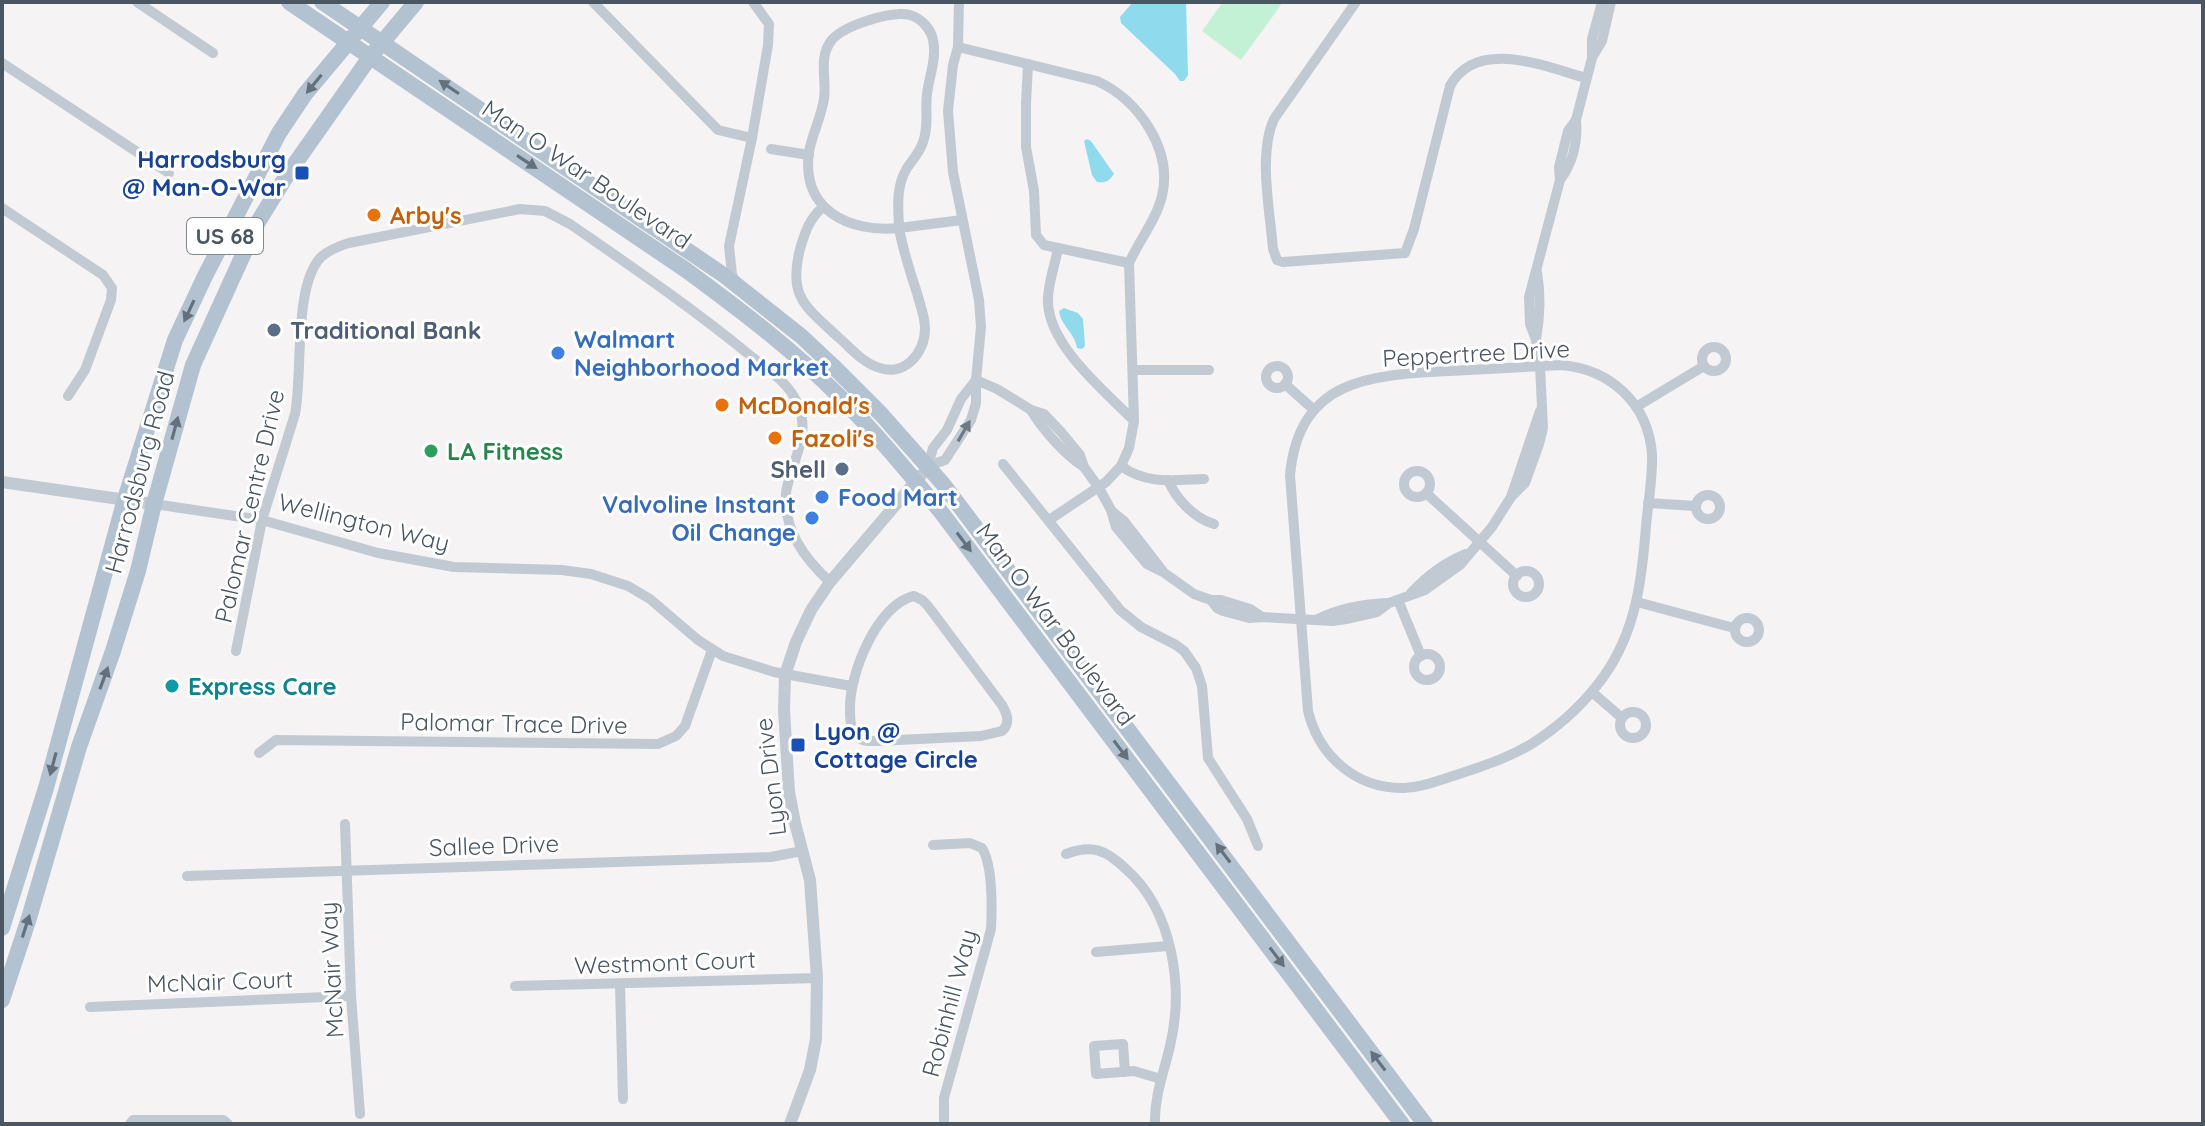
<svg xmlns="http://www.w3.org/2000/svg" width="2205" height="1126" viewBox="0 0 2205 1126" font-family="Quicksand,sans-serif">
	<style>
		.green { fill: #c3f1d5 }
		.water { fill: #90daee }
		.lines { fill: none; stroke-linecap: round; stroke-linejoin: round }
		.minor { stroke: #c1cad2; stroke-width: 10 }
		.tertiary { stroke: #c1cad2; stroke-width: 12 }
		.primary { stroke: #b3c2d1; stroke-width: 16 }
		.oneway { fill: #64717d }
		.oneway2 { fill: #6e7983 }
		.transit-dot { fill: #1a4fb4; stroke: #fff; stroke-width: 3 }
		.food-dot { fill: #e8710a; stroke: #fff; stroke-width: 3 }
		.service-dot { fill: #5c6f8a; stroke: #fff; stroke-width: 3 }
		.shop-dot { fill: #3f7fe0; stroke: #fff; stroke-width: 3 }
		.leisure-dot { fill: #2e9e5b; stroke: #fff; stroke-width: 3 }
		.culture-dot { fill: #0f9aa8; stroke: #fff; stroke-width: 3 }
		.labels { text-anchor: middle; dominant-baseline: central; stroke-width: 6; stroke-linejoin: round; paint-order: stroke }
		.shield { fill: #fff; stroke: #808990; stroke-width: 2 }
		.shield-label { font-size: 22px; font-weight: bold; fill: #4a5661 }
		.transit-label { font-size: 24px; font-weight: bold; fill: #164399; stroke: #fff; text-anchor: end }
		.street-label { font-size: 24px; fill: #4a5661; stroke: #fff }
		.food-label { font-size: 24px; font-weight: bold; fill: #c56008; stroke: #fff; text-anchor: start }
		.service-label { font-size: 24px; font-weight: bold; fill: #4e5e75; stroke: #fff; text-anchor: start }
		.shop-label { font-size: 24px; font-weight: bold; fill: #366cbe; stroke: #fff; text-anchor: start }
		.leisure-label { font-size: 24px; font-weight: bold; fill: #27864d; stroke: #fff; text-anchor: start }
		.culture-label { font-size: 24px; font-weight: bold; fill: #0d838f; stroke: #fff; text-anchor: start }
	</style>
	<rect width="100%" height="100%" fill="#f5f3f3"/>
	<!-- green -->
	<polygon class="green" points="1223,2 1283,2 1241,60 1202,31"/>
	<!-- water -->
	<g class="water">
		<polygon points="1133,2 1186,2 1188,75 1184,81 1180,81 1175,74 1121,23 1120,17"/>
		<path d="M1087,139L1091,141L1114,174C1109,181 1106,183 1097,182L1092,175L1084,141Z"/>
		<path d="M1064,308L1078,313L1083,319L1085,346L1082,349L1077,348C1075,333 1061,326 1059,311Z"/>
	</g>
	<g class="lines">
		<!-- minor -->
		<g class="minor">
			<polyline points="137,2 213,53"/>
			<polyline points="593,2 718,130 752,138 729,246 732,274 735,282"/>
			<path d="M1356,2L1274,119C1258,154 1270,211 1273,249L1277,260L1283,262L1405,253L1414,229L1450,86C1477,37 1546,67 1586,78"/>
			<path d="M958,47L1097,81C1139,100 1173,150 1162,196C1156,220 1139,241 1129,263"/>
			<polyline points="1593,56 1602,41 1611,2"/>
			<polyline points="2,63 169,173"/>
			<polyline points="1028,64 1026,104 1026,147 1034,191 1036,235 1044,245 1129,263"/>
			<polyline points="752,138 768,45 769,24 753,2"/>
			<polyline points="771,149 809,155"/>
			<path d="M1560,180C1573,163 1578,141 1576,120"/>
			<path d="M823,207C809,219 805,232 800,249C788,297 805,306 838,337C850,347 862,362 877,367C903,378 925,354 925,329C925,316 920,305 917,293C910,272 903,250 899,228V227C898,206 896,186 907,168C913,159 920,152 923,142C929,127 925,110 927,94C929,77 937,58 933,40C931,29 921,18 910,15C892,10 842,26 831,41C818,58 827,80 824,99C821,118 812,134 809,152C801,210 849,233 899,228L962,220"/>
			<polyline points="2,208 103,275 112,288 111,300 85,370 68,396"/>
			<path d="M1058,248C1055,266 1047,285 1048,303C1050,347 1105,391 1134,421"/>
			<path d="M1536,340C1540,317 1541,295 1537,272"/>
			<circle cx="1714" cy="359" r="12"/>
			<path d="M1561,365C1610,369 1648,403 1652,454C1653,477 1648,503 1646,526C1642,579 1636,631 1604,676C1587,700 1564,722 1539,739C1516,755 1489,764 1462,773C1443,779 1424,787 1404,788C1356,789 1319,756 1308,711L1290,475C1299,378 1371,375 1450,371C1487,369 1524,367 1561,365Z"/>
			<circle cx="1277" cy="377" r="11"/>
			<polyline points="1133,370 1209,370"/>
			<polyline points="976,380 997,389 1031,410 1044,414 1061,432 1080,455 1084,467 1099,488 1111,510 1116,527 1147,564 1163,572 1194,594 1211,600 1221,600 1250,609 1262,617"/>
			<polyline points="1285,384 1314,410"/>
			<polyline points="1636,407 1704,366"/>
			<path d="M1031,410C1042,429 1065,455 1084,467"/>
			<polyline points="1003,464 1120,610 1141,627 1176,645 1184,651 1196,668 1202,686 1208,758 1247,819 1258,846"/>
			<polyline points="928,466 945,460 971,420 976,403 976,380 981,327 979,300 953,172 948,111 953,65 958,47 959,2"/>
			<polyline points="928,466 933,448 947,430 961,399 976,380"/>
			<path d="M1121,466C1147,485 1174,480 1204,479"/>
			<circle cx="1417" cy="484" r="13"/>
			<path d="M1168,480C1176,499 1194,518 1214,524"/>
			<polyline points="1426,493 1517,576"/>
			<polyline points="1512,494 1540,411"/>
			<circle cx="1708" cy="507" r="12"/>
			<polyline points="1648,503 1696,506"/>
			<polyline points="154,504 262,520 378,553 454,567 562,570 591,574 628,586 650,599 698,640 723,656 774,672 851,686"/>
			<polyline points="1113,512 1124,521 1162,570"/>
			<polyline points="1049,520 1106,482 1121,466 1129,448 1134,421 1129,263"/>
			<circle cx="1526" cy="584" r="13"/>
			<path d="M1411,593C1426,577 1446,562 1466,554"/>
			<path d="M914,596L922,600L928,606L1002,705C1007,714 1011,723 1002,731L981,736L877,741C872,741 864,742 859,738C850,732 850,719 850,709C849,675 877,604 914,596Z"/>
			<polyline points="1211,600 1217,608 1223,611 1249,618 1262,617 1333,621 1346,619 1377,612 1389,603 1425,590 1460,565 1492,527 1511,497 1525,483 1539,444 1543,428 1540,366 1536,340 1530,324 1529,297 1560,180 1559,167 1568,131 1576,120 1592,58 1592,39 1602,2"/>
			<polyline points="1398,600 1421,656"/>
			<polyline points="1637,602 1734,628"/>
			<circle cx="1747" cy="630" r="12"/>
			<path d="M1318,619C1338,609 1365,604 1387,603"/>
			<path d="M236,651L262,520L295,414C303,375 293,286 321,257C329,250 339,246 349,243L520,209L545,211L570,224C632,267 694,309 752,357C769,370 790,384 798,405C807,426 801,443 794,464C792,473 787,483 786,493C783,530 805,559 830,582"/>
			<circle cx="1427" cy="667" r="13"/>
			<polyline points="1592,692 1622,718"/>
			<circle cx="1633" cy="725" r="13"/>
			<polyline points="259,753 276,740 658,744 676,736 685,726 712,650"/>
			<polyline points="345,824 351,996 360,1114"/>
			<path d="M933,845L970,843L982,848C993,866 992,908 991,929L944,1098V1124"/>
			<path d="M1066,854C1093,844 1106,850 1126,869C1173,911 1184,987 1170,1046C1164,1072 1154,1097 1155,1124"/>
			<polyline points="187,876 771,857 802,851"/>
			<polyline points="1096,952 1168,946"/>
			<polyline points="620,984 623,1099"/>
			<polyline points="515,986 817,978"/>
			<polyline points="90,1007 351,996"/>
			<polyline points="1125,1072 1123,1044 1094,1046 1096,1074 1134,1071 1161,1079"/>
			<polyline points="130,1124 133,1120 223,1120 228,1124"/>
		</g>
		<!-- tertiary -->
		<g class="tertiary">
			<polyline points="2,482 154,504"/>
			<polyline points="790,1124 810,1070 816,1039 817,978 810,880 795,823 789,792 784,710 785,675 796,642 811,610 830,582 921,475"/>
		</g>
		<!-- primary -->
		<g class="primary">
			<path d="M289,2L686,270C739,309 792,349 839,396C875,432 908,472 941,512L1402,1124"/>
			<polyline points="322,2 725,276 801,336 833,366 881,414 943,484 1425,1124"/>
			<polyline points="2,928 46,788 125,499 175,340 205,276 279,133 305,94 382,2"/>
			<polyline points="2,1000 29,918 79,747 113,651 138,571 154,504 193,365 258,222 287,175 370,57 416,2"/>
		</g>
	</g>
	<!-- one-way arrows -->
	<defs><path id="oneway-solid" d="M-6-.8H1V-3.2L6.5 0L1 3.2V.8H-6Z" transform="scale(2)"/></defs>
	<g class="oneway">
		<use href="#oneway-solid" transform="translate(314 84) rotate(129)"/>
		<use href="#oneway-solid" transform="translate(449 87) rotate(-146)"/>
		<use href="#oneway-solid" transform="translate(527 162) rotate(33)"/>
		<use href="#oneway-solid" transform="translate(189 311) rotate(115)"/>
		<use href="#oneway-solid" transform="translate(175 428) rotate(-75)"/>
		<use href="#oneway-solid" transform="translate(964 542) rotate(53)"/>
		<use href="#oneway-solid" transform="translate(104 678) rotate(-70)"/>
		<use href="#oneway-solid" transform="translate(1121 750) rotate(53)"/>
		<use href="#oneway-solid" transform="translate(53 764) rotate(105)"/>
		<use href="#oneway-solid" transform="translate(1223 853) rotate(-127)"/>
		<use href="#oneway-solid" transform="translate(26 926) rotate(-72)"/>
		<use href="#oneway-solid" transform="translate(1277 957) rotate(53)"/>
		<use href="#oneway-solid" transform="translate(1378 1061) rotate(-127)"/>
	</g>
	<use class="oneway2" href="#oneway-solid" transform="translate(964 431) rotate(-60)"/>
	<!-- markers -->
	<g class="transit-dot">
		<rect x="294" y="165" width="16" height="16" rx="4"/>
		<rect x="790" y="737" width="16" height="16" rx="4"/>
	</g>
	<g class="food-dot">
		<circle cx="374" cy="215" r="8"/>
		<circle cx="722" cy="405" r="8"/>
		<circle cx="775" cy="438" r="8"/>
	</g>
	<g class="service-dot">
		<circle cx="274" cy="330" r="8"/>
		<circle cx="842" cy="469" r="8"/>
	</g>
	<g class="shop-dot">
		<circle cx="558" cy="353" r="8"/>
		<circle cx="822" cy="497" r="8"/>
		<circle cx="812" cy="518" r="8"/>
	</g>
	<circle class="leisure-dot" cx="431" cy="451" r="8"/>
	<circle class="culture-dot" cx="172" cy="686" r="8"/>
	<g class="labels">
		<!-- shield labels -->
		<rect class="shield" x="187" y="218" width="76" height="36" rx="6"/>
		<g class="shield-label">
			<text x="225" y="236">US 68</text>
		</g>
		<!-- transit labels -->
		<g class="transit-label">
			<text x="286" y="159">Harrodsburg<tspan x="286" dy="28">@ Man-O-War</tspan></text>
			<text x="814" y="731" text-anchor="start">Lyon @<tspan x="814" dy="28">Cottage Circle</tspan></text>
		</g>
		<!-- street labels -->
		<g class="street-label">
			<text transform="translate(587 174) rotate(34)">Man O War Boulevard</text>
			<text transform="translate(1476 353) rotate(-3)">Peppertree Drive</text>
			<text transform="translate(139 472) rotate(-75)">Harrodsburg Road</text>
			<text transform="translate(249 506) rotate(-77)">Palomar Centre Drive</text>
			<text transform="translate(364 522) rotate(14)">Wellington Way</text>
			<text transform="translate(1056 624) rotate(53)">Man O War Boulevard</text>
			<text transform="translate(514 723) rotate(1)">Palomar Trace Drive</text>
			<text transform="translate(770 777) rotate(-97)">Lyon Drive</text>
			<text transform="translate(494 845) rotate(-2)">Sallee Drive</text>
			<text transform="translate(665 962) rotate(-2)">Westmont Court</text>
			<text transform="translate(331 970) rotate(-93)">McNair Way</text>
			<text transform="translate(220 981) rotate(-2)">McNair Court</text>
			<text transform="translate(949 1003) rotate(-75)">Robinhill Way</text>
		</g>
		<!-- food labels -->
		<g class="food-label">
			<text x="390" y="215">Arby's</text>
			<text x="738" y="405">McDonald's</text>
			<text x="791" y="438">Fazoli's</text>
		</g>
		<!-- service labels -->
		<g class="service-label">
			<text x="290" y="330">Traditional Bank</text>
			<text x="826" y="469" text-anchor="end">Shell</text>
		</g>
		<!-- shop labels -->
		<g class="shop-label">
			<text x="574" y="339">Walmart<tspan x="574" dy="28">Neighborhood Market</tspan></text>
			<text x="838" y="497">Food Mart</text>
			<text x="796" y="504" text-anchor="end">Valvoline Instant<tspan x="796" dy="28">Oil Change</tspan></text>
		</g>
		<!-- leisure labels -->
		<g class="leisure-label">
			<text x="447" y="451">LA Fitness</text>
		</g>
		<!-- culture labels -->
		<g class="culture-label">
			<text x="188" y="686">Express Care</text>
		</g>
	</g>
	<!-- border -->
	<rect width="2205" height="1126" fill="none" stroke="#4a5661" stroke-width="8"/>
</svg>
